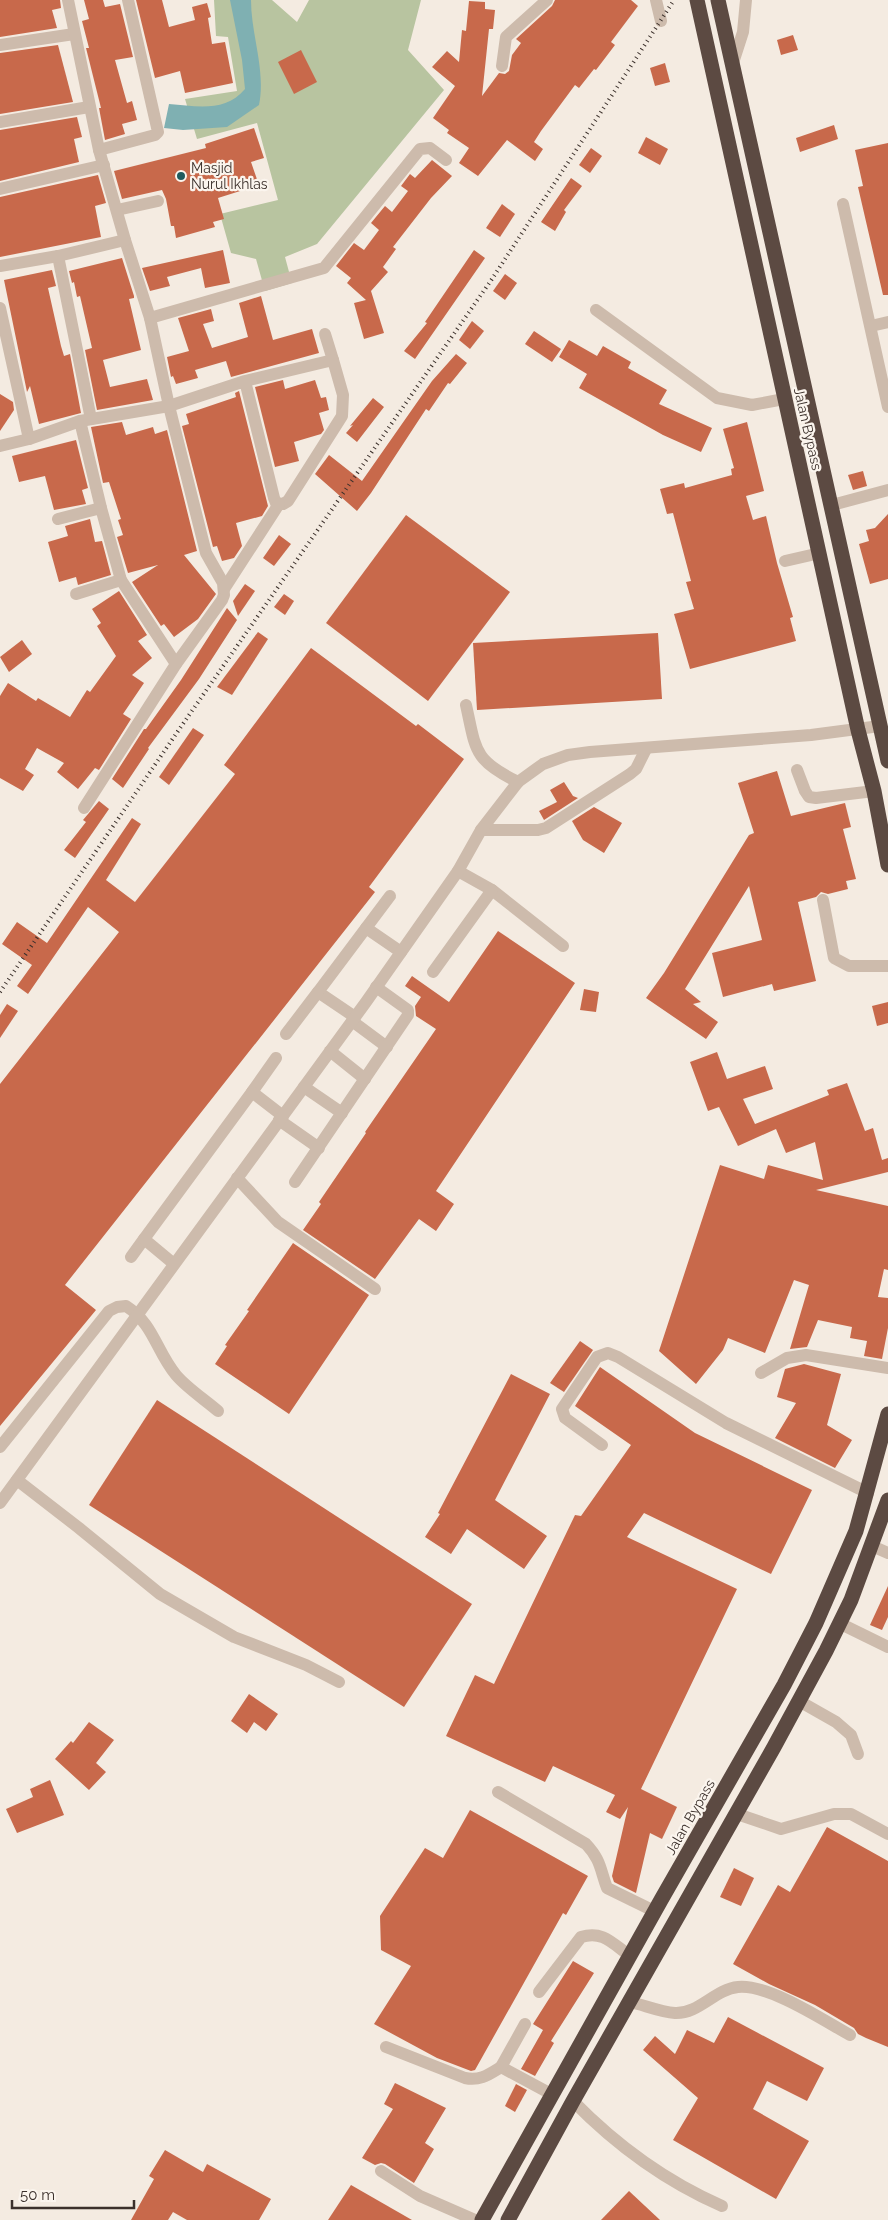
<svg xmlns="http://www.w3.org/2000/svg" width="888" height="2220" viewBox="0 0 888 2220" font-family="Raleway,sans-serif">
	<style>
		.green { fill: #b8c4a0 }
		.water { fill: #7fb0b2 }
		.building { fill: #c8694b }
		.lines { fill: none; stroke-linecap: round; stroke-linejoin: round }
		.minor { stroke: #cdbbac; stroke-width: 12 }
		.highway { stroke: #5c4a42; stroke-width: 15 }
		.rail { stroke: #3b302b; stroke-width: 4; stroke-dasharray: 1 4; stroke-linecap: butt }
		.poi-dot { fill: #1f5a5e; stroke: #fbf5ee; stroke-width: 2 }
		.labels { text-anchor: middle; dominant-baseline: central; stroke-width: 4.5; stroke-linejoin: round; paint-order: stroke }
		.poi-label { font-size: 14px; fill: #3b302b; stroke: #fbf5ee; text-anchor: start }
		.street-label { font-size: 14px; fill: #3b302b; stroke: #fbf5ee }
	</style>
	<rect width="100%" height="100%" fill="#f4ebe1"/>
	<!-- green -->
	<polygon class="green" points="214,0 272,0 297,22 309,0 421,0 408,50 444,90 317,244 285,257 292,283 265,291 256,259 231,253 220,214 278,200 257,123 197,139 185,99 237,91 228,37 216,36"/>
	<!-- water -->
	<path class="water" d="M230,0H251C251,35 266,70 259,105L227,127L183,130L164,128L169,104C196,106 225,113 245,89L242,60Z"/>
	<!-- building -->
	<g class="building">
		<polygon points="0,0 60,0 61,8 52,10 57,28 0,37"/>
		<polygon points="84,0 103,0 105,7 120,4 133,57 115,60 127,103 132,101 137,120 122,124 125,134 105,140 99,108 101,108 86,48 89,48 82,21 89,19"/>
		<polygon points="136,0 162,0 169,27 195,20 192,7 207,3 211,17 208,18 212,44 225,42 233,83 185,93 180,71 155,78"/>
		<polygon points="555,0 631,0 638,6 611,42 615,45 596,70 594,69 579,88 575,85 541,131 534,142 543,149 535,161 507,140 478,176 459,163 469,148 447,133 449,130 433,118 455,86 432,67 447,51 459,62 462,30 466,31 469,1 485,2 485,9 495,10 493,29 489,29 482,96 499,73 505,74 509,71 512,55 521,43 516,39 552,6"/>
		<polygon points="793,35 798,50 781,55 777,40"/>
		<polygon points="58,45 73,102 0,114 0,53"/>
		<polygon points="301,50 317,82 294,94 278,62"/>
		<polygon points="665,63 670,82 655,86 650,68"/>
		<polygon points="77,117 82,137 74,139 79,162 0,181 0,130"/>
		<polygon points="834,125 838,139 800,152 796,138"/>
		<polygon points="254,128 264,158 251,162 259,185 218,198 224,219 213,222 215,227 176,238 174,226 171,226 166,199 162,190 122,199 114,171 206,148 205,144"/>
		<polygon points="646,137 668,149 660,165 638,153"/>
		<polygon points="888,143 888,295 883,295 858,187 863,186 855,150"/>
		<polygon points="591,148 602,156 590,173 579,165"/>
		<polygon points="432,160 452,176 431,198 393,247 396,249 383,267 388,272 371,291 384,333 364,339 354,303 366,300 347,283 351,278 336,266 354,243 364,250 379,230 371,223 385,206 392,212 408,191 401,186 410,174 415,178"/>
		<polygon points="98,175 106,203 95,206 101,237 0,257 0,197"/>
		<polygon points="571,178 582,186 564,210 566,212 555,231 541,222"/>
		<polygon points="502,204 515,214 500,237 486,228"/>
		<polygon points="223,250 230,283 205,288 201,268 167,277 170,286 150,291 142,268"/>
		<polygon points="474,250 485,258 415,359 404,351 427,323 425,322"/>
		<polygon points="122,258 134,296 134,298 129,299 141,350 103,360 110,387 147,379 153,400 97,410 85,350 92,348 80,296 77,297 74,282 72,283 69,271"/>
		<polygon points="52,270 56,286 48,288 61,346 64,356 70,354 81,413 39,424 30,386 27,392 4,280"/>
		<polygon points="505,274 517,283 505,300 493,291"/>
		<polygon points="261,296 273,340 312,329 319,353 231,377 226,361 195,370 198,378 176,384 173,376 171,377 167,357 189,351 178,318 211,309 214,321 203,324 212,348 248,337 239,303"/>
		<polygon points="472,321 484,331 470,349 459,340"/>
		<polygon points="534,331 561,349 552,362 525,344"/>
		<polygon points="569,340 597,356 603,346 631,362 628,368 667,390 659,404 712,428 701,452 663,435 579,388 587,374 559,357"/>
		<polygon points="456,354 467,363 450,384 448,383 429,411 426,409 371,493 357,511 315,474 329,455 362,481 432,381"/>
		<polygon points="283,380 285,389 315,380 321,398 326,397 329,410 319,413 324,430 321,434 294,442 299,461 275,467 255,387"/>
		<polygon points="239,391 268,506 262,516 236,523 242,546 234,558 222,561 217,546 213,547 182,426 189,424 186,414 236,397 235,393"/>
		<polygon points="0,394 13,402 14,410 0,431"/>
		<polygon points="373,398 384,407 357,442 346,433 353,425 350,426"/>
		<polygon points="122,422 126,435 153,427 155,434 167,430 197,551 184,555 216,594 198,619 174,637 164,624 161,626 132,582 158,565 128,573 117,537 123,535 118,520 121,519 109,482 103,483 91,427"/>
		<polygon points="747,422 764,491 746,496 753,520 766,516 777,563 793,617 790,618 796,641 690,669 674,614 694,609 686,582 691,581 673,513 667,514 660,489 684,483 685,488 732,475 731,469 734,468 723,429"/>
		<polygon points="76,440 88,488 82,490 86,504 54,510 45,476 19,482 12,456"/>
		<polygon points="863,471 867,486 853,490 848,475"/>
		<polygon points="888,514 888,579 870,584 859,544 869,541 866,530 875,528"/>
		<polygon points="406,515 510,592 428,701 326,623"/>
		<polygon points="90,519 95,542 102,541 111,575 78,585 76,577 59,582 48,542 68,536 65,526"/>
		<polygon points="279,535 291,544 274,566 263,558"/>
		<polygon points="245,584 255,591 238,616 233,601"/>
		<polygon points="119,591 147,635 138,641 152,658 132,675 144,683 123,714 131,719 99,770 95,768 78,789 57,772 64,763 37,748 25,769 34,775 23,791 0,778 0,696 8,683 36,701 38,698 70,717 87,690 90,692 116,656 97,626 101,623 92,609"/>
		<polygon points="284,594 294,601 285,615 274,607"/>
		<polygon points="227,608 237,620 199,679 148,748 149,749 123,788 112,779 144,729 146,729 181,680"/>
		<polygon points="258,632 268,639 232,695 217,687"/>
		<polygon points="658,633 662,699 477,710 473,643"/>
		<polygon points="22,640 32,654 9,672 0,657"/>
		<polygon points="311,648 416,726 418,724 464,759 369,887 375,892 65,1285 96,1310 0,1426 0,1084 119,932 88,907 28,994 17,986 32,965 2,944 17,922 47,943 132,818 141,824 106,880 135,902 235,774 224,765"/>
		<polygon points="193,728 204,735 169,785 159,777"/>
		<polygon points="777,771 791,816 845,803 851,827 843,829 856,879 846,881 848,889 828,894 821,892 816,897 798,902 816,981 774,991 772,984 723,997 712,953 762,940 749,886 685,989 701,1002 693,1004 718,1022 706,1039 646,998 664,973 749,835 754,833 738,783"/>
		<polygon points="564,782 573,796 578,798 544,820 539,811 557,802 550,790"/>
		<polygon points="99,801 109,809 75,858 64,850 86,822 83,820"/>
		<polygon points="594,807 622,823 604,853 583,840 572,821"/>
		<polygon points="498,931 575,983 436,1191 454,1204 436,1231 419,1219 375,1279 303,1230 321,1204 319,1202 366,1133 365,1132 436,1029 416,1016 415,1006 421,997 405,986 412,976 449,1002"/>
		<polygon points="584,989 599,992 596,1012 580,1010"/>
		<polygon points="888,1002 888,1023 877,1026 872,1006"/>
		<polygon points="7,1004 18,1011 0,1038 0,1015"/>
		<polygon points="717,1052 727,1079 765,1066 773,1089 743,1099 755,1124 829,1095 827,1090 847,1083 865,1131 873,1128 882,1160 888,1158 888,1172 816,1190 888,1206 888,1270 884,1269 878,1297 888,1298 888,1328 882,1359 864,1356 867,1341 850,1338 852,1327 818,1320 807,1347 790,1349 809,1285 794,1280 765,1353 728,1338 723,1350 696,1384 659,1351 720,1165 764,1179 768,1165 823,1180 815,1142 786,1153 776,1129 738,1146 719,1107 708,1111 690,1062"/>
		<polygon points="293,1243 369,1295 289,1414 215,1364 227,1346 225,1345 249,1311 247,1310"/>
		<polygon points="580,1341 593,1350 564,1392 550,1383"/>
		<polygon points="804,1364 841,1374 827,1425 852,1440 835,1468 775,1438 796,1403 777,1397 785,1369"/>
		<polygon points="600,1367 695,1433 812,1490 771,1574 644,1513 627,1537 737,1589 641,1789 677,1807 662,1839 650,1833 636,1893 614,1882 612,1876 628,1807 620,1819 606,1812 615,1795 553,1766 545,1782 446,1736 475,1675 494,1684 575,1515 581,1516 631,1445 575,1406"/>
		<polygon points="511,1374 550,1394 495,1500 547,1536 524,1569 467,1529 451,1554 425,1537 440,1514 438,1513"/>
		<polygon points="157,1400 472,1604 404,1707 89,1505"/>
		<polygon points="888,1586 888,1617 882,1630 870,1625"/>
		<polygon points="249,1694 278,1714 266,1731 254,1722 247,1733 231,1721"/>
		<polygon points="89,1722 114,1740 96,1763 106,1772 89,1790 55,1759 71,1741 73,1743"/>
		<polygon points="50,1780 64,1815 17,1833 6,1809 33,1797 30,1789"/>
		<polygon points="470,1810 588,1876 566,1915 563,1913 475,2070 471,2071 437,2058 374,2024 411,1966 381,1950 380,1916 425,1848 443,1858"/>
		<polygon points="827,1827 888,1861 888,2047 866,2038 858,2034 854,2028 815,2005 769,1984 733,1964 778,1885 790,1892"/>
		<polygon points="734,1868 754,1878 741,1906 720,1897"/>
		<polygon points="573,1961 594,1973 551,2041 554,2043 535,2076 521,2069 543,2030 533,2024"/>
		<polygon points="728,2017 824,2068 807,2101 767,2081 753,2109 809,2141 776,2199 673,2140 698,2098 643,2050 655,2036 675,2054 687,2030 714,2043"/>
		<polygon points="395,2083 446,2108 425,2143 434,2149 414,2183 385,2164 381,2163 375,2165 362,2158 393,2109 384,2104"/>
		<polygon points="516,2084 527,2090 515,2112 505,2106"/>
		<polygon points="165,2150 203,2172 207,2164 271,2199 259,2220 187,2220 173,2212 168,2220 131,2220 154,2179 149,2176"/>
		<polygon points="351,2185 412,2220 328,2220"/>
		<polygon points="629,2191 660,2220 601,2220"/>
	</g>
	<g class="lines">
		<!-- minor -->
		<g class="minor">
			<polyline points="656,0 661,21"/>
			<polyline points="0,45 74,34"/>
			<polyline points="733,63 743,32 746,0"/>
			<polyline points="502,66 506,37 547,0"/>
			<polyline points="0,122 89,107"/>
			<polyline points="99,150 155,135 158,132 128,0"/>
			<polyline points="0,189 104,165"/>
			<polyline points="843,204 888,407"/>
			<polyline points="117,210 158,201"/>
			<polyline points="125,240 150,318 169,406 206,553 223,583 224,595 222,600 176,664"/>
			<polyline points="58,256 91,419"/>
			<polyline points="0,266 58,256 125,240 99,150 68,0"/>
			<polyline points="0,308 29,439 0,446"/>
			<polyline points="596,310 717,398 752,405 784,399"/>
			<polyline points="150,318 324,268 420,149 430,148 446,160"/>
			<polyline points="871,326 888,322"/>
			<polyline points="325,334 333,360"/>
			<polyline points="80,421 101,508 121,580 176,664 84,808"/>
			<polyline points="29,439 80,421 169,406 245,381 333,360 343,395 342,416 288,501 283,504 276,503 274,498 245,381"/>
			<polyline points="832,505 888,490"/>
			<polyline points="58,519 101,508"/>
			<polyline points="785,561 820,553"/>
			<polyline points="224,589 279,504"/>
			<polyline points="76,594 121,580"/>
			<path d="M466,705C476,750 473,760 518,782"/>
			<polyline points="797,770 805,791 809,797 816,798 874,791"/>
			<polyline points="481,830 538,830 546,828 630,774 636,769 646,749"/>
			<polyline points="458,871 492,890 563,946"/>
			<polyline points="823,900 834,958 849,966 888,966"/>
			<polyline points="366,928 390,896"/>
			<polyline points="433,972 492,890"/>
			<polyline points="355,1017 318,992 366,928 401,952"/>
			<polyline points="352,1021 387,1047"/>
			<polyline points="286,1034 318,992"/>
			<polyline points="330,1051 365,1079"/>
			<polyline points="304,1087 342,1113"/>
			<polyline points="252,1092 276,1058"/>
			<polyline points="279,1120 319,1148"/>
			<polyline points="237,1178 278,1222 375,1289"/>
			<polyline points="295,1182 408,1015 408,1010 376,987"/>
			<polyline points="131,1257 144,1239"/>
			<polyline points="174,1264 144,1239 252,1092 283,1116"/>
			<polyline points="761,1373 787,1358 806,1355 888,1368"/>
			<polyline points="602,1445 565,1418 562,1409 597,1357 608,1353 618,1357 726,1423 868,1493"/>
			<path d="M0,1447L109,1311L117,1307L126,1306C154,1324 156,1351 176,1375C187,1388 204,1399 218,1411"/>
			<polyline points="17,1480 79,1528 160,1594 234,1637 306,1665 339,1682"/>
			<polyline points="0,1503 366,1002 458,871 481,830 518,782 543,764 568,755 590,752 811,735 880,726"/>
			<polyline points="872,1546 888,1553"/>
			<polyline points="839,1623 888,1647"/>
			<polyline points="799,1701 836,1722 851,1735 858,1754"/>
			<path d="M498,1792L586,1844C601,1860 600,1869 607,1888L654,1911"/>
			<polyline points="737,1814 781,1829 834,1814 851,1814 888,1834"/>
			<path d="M539,1992L581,1937C603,1930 613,1944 630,1956"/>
			<path d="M630,2002C644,2005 660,2012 675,2013C699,2014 715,1989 738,1987C769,1984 823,2020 850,2035"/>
			<path d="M386,2047L465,2078C480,2081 488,2075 501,2067L553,2095"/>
			<polyline points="501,2067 525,2024"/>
			<path d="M573,2101C617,2146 665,2181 722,2206"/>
			<polyline points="381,2171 420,2196 475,2220"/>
		</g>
		<!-- highway -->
		<g class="highway">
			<polyline points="697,0 858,730 874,791 888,865"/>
			<polyline points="718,0 888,761"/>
			<polyline points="482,2220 661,1900 784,1685 816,1623 856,1531 888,1414"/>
			<polyline points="508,2220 573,2101 774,1747 826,1651 851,1600 888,1500"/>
		</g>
		<!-- rail -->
		<polyline class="rail" points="0,992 178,731 492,279 674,0"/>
	</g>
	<!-- markers -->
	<circle class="poi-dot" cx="181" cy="176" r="5"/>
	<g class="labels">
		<!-- poi labels -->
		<g class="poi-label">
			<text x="191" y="168">Masjid<tspan x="191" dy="16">Nurul Ikhlas</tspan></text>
		</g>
		<!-- street labels -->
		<g class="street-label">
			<text transform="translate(808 429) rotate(77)">Jalan Bypass</text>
			<text transform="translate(690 1817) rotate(-60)">Jalan Bypass</text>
		</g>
	</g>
	<!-- scale -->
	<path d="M12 2200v8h122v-8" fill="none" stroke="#3b302b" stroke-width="2.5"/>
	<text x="20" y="2200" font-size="15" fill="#3b302b" stroke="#fbf5ee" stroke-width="4" paint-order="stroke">50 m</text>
</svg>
